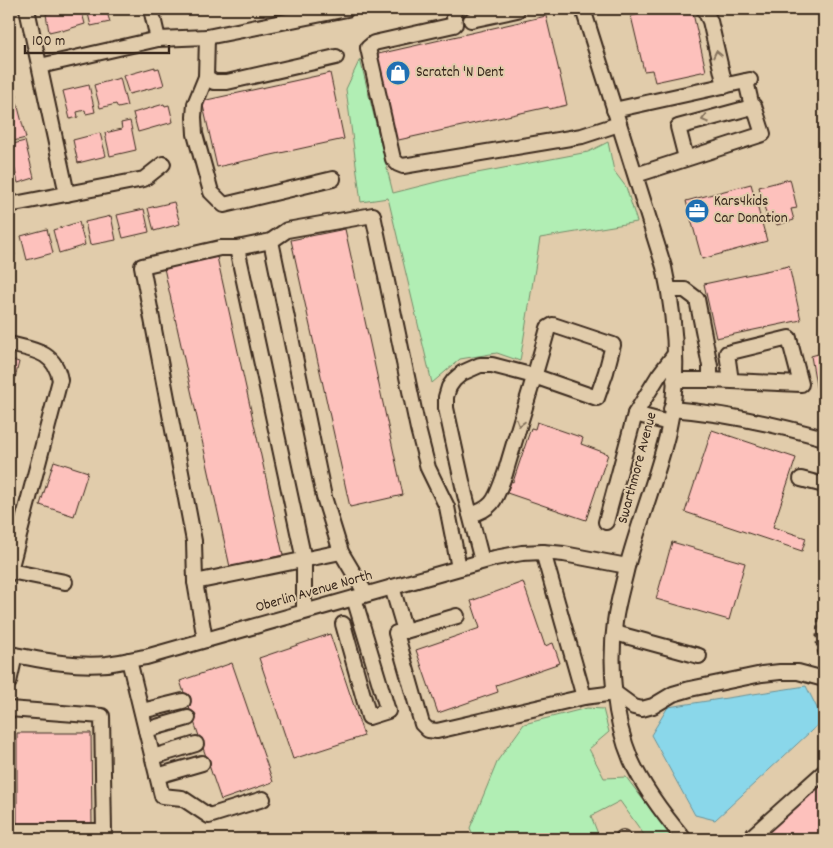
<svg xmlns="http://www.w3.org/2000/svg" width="833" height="848" viewBox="0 0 833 848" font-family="Dekko,sans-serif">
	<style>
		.green { fill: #b1eeb4; stroke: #768c69 }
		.water { fill: #8ad7ea; stroke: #6a9298 }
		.building { fill: #fdc1bc; stroke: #3b2a1e }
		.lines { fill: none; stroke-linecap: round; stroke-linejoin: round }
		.minor-casing { stroke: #3b2a1e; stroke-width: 18 }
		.path { stroke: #3b2a1e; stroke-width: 2; stroke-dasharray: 4 4; stroke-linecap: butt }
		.minor { stroke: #e1ccab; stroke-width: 14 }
		.oneway { stroke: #86735d }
		.labels { text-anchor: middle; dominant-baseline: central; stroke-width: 4; stroke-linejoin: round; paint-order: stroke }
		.poi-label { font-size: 15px; fill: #3b2a1e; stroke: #e1ccab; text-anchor: start }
		.street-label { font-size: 15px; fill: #3b2a1e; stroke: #e1ccab }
	</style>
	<rect width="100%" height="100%" fill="#e1ccab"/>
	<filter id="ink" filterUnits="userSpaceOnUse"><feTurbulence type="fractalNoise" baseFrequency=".02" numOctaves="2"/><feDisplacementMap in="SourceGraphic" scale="10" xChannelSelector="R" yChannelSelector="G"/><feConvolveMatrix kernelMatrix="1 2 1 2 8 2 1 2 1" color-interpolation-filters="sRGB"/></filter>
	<g filter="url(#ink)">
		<!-- green -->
		<g class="green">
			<polygon points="360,59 393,193 456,177 588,152 608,142 614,171 626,187 637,222 540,238 520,361 497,353 460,359 432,383 388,198 361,202 346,89"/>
			<polygon points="587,708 603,709 609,732 589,749 604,778 626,777 673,839 647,839 620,801 591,816 600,839 475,839 470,828 498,760 524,724"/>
		</g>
		<!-- water -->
		<polygon class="water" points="806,686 823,720 715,820 695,815 651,735 668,707"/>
		<!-- building -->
		<g class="building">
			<polygon points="70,9 81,9 85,24 62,31 62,29 49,32 46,14"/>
			<polygon points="87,9 106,9 110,22 91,26"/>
			<polygon points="648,9 692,9 706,71 655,82 652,70 644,71 631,16 648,12"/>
			<polygon points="546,16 567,105 549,109 548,107 394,141 374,55"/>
			<polygon points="9,63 17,97 9,99"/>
			<polygon points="155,67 155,69 159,68 164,85 129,94 123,76"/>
			<polygon points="330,73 344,139 217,167 202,101"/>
			<polygon points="120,78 127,106 118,108 116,104 100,108 94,85"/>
			<polygon points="89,85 95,112 86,114 85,110 77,112 78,117 70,119 63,91"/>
			<polygon points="17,103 26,138 9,142 9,105"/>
			<polygon points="164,104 165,106 169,105 173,122 138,132 133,113"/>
			<polygon points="130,121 136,150 110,156 105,133 122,129 121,123"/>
			<polygon points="100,133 106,156 78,163 73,140"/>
			<polygon points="25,141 34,178 18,183 9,145"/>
			<polygon points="790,179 797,208 791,209 794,220 777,225 774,215 767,217 759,187"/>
			<polygon points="751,184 767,241 702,259 686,201"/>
			<polygon points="174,202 180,224 154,231 148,208"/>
			<polygon points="144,209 149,232 123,238 117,215"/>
			<polygon points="111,216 116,240 90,245 85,222"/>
			<polygon points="79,222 85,245 59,253 53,230"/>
			<polygon points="47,229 53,253 27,260 21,236"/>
			<polygon points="345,229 403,495 350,507 291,240"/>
			<polygon points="9,232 15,255 9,257"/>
			<polygon points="217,257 283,555 230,567 164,268"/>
			<polygon points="789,266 801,320 716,338 704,284"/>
			<polygon points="818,354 824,357 824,390 817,391 811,356"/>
			<polygon points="9,359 19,362 9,403"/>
			<polygon points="537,422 583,438 581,444 608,454 586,520 507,493 511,481 513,482 531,428 535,429"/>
			<polygon points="712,430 796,458 773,527 806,538 802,551 685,512"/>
			<polygon points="54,461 88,472 74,516 40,505"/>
			<polygon points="672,542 745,563 729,620 656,599"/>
			<polygon points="523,582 545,646 553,643 560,663 496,685 498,692 438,713 416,650 480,628 471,601"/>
			<polygon points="330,634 364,736 293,759 259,658"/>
			<polygon points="232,663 273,782 221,800 180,681"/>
			<polygon points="17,733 91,733 92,826 17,826"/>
			<polygon points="822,782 824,784 824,839 758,839"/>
		</g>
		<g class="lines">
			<defs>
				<g id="minor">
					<polyline points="27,9 67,194"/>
					<polyline points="151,9 158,39"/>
					<polyline points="453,9 455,24 454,25 374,43 368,48 393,159 398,164 403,166 582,136 619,124"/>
					<path d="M583,9L664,267C676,321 680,378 668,432C657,478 639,522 627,567C623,585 617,604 615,622C609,665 614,720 631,760C644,789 664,815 684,839"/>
					<polyline points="704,9 710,21 725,86"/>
					<polyline points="471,20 517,10 517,9"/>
					<polyline points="207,37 206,77 195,104 194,117 195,134 211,192 224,205 333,179"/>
					<polyline points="40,66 158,39 207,37 347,9"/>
					<polyline points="206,77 214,82 227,82 336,57"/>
					<polyline points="614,110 750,80"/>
					<polyline points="686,158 678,127 752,107"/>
					<polyline points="636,175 763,134 754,106 752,107 746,81"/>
					<polyline points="9,205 144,179 163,164"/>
					<polyline points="237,248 271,241"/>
					<polyline points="669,290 685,290 697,299 710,366 710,380 674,380"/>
					<path d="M9,344C33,350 55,351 60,380L9,574"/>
					<polyline points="710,380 801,384 789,338 727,353 731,381"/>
					<path d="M671,409C724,413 774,424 824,438"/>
					<polyline points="635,414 669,423"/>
					<polyline points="801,479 824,485"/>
					<path d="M470,515C496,508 496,496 505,474C519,425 535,377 548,328L553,325L613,345L606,372L597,398L534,376L492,365H480L462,373L454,380L449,387L446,397V408L465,495L482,561"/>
					<polyline points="606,522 635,414 659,375 675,354"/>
					<polyline points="543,552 584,697 615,693 634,707 642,709 653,706 673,694 690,689 762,674 780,672 798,672 824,679"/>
					<polyline points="10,571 65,582"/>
					<polyline points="195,582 341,552"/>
					<polyline points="392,587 405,631 396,633 422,724 428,730 437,731 584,697"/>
					<polyline points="366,594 341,552 324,497 271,241 287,230 373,215 418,429 428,468 447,507 459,568"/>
					<polyline points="343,624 369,717 388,711 354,598"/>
					<polyline points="405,631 457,616"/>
					<polyline points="615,633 699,656"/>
					<polyline points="205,640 195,582 194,541 142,266 220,248 237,248 304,560 304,611"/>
					<path d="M9,654C41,660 74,667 107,664C120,662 133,659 146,657L495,558L522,553L543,552L564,554L627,566"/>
					<polyline points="129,660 162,796 182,798 209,816 263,799"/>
					<polyline points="9,682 15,655"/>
					<polyline points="9,709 102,716 104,831 9,831"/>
					<polyline points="142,711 183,701"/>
					<polyline points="146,730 188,718"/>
					<polyline points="153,757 196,744"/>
					<polyline points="157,776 202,763"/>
					<polyline points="623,838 623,839"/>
					<polyline points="749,839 824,772"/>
				</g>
			</defs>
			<!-- minor casing -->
			<use href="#minor" class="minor-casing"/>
			<!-- path -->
			<path class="path" d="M824,595C819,615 810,647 824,664"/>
			<!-- minor -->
			<use href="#minor" class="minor"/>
		</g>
		<!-- one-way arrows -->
		<defs><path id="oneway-chevron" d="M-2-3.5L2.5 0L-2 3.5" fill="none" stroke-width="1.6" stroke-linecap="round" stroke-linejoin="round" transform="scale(1.25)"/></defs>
		<g class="oneway">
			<use href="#oneway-chevron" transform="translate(717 54) rotate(-103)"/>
			<use href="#oneway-chevron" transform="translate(705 119) rotate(165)"/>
			<use href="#oneway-chevron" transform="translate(520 423) rotate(106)"/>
		</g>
	</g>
	<!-- icons -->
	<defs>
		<symbol id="shop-disc" viewBox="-11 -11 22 22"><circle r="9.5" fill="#1f6fb2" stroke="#e1ccab"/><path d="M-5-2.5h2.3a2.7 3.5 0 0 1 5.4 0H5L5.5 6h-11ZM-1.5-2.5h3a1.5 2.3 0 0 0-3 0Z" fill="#fff"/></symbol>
		<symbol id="office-disc" viewBox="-11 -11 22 22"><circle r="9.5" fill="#1f6fb2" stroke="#e1ccab"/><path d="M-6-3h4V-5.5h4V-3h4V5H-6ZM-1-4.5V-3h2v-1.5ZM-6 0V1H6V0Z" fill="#fff"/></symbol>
	</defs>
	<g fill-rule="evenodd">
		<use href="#shop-disc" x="384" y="59" width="28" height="28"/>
		<use href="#office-disc" x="683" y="197" width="28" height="28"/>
	</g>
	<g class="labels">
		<!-- poi labels -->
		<g class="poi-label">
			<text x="416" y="73">Scratch 'N Dent</text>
			<text x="714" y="202">Kars4kids<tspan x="714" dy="17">Car Donation</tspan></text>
		</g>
		<!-- street labels -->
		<g class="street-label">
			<text transform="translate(638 468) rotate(-75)">Swarthmore Avenue</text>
			<text transform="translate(314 592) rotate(-16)">Oberlin Avenue North</text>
		</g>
	</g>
	<!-- margin -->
	<rect width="833" height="848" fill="none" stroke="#e1ccab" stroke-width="30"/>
	<rect x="15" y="15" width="803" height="818" fill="none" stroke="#3b2a1e" stroke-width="2" filter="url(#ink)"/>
	<!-- scale -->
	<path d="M25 45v8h144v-8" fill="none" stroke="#3b2a1e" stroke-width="2.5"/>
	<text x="32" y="45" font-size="15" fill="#3b2a1e" stroke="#e1ccab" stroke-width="4" paint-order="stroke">100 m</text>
</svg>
